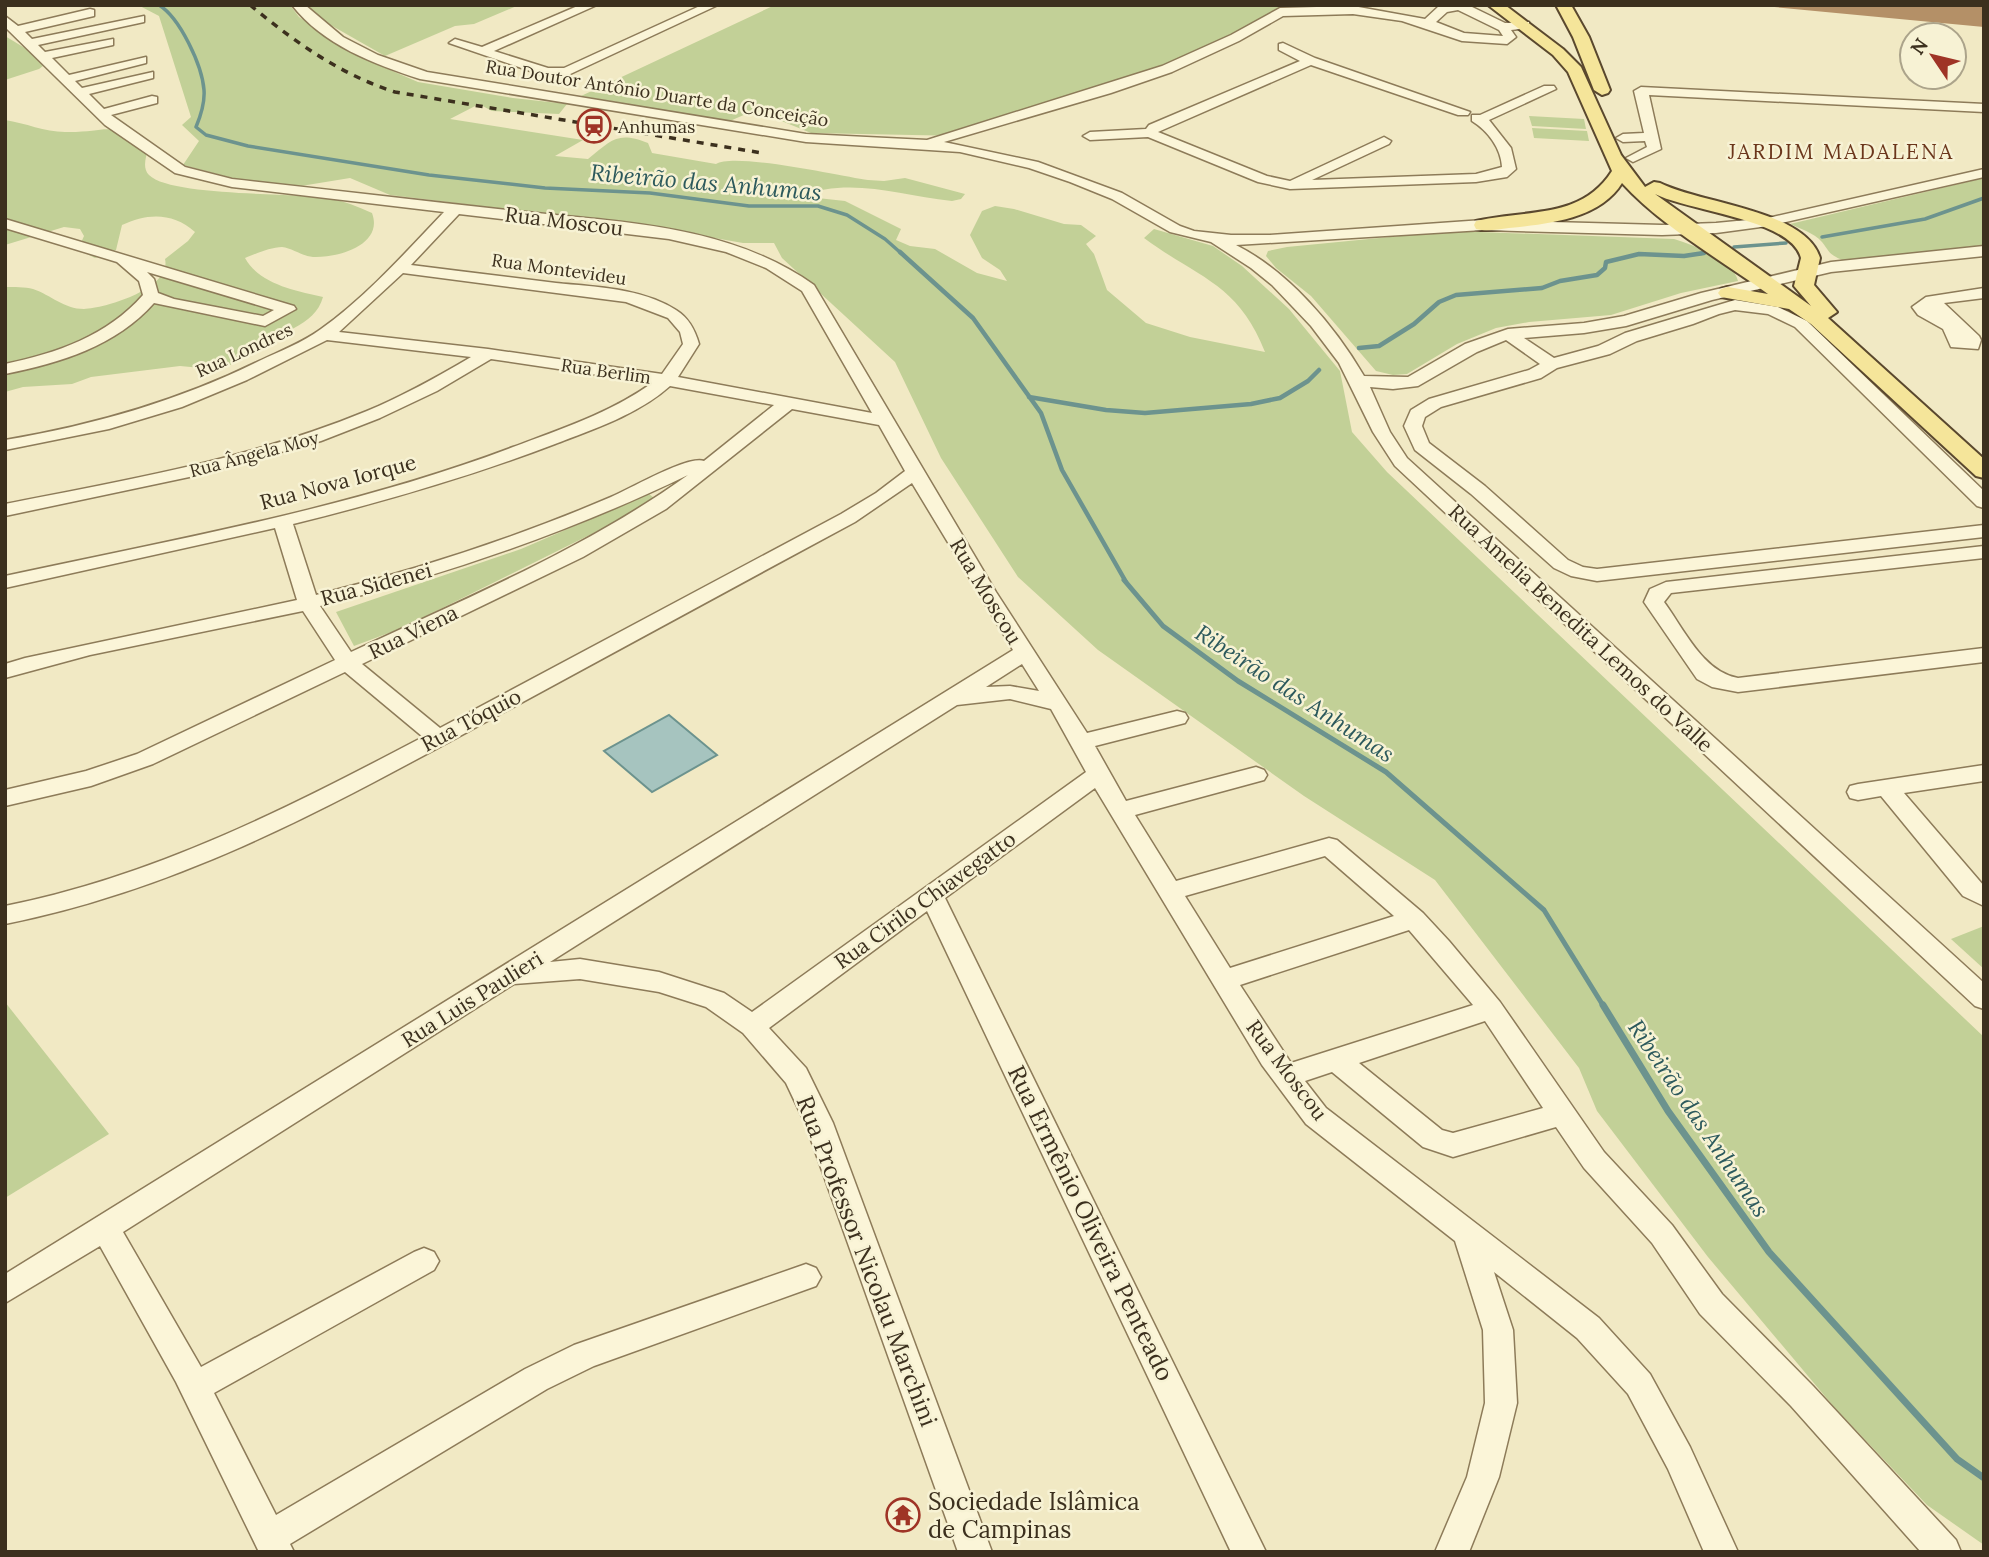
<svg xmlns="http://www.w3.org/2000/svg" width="1989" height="1557" viewBox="0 0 1989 1557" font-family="Lora,serif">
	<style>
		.green { fill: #c2d097 }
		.water { fill: #a6c4bf; stroke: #6c938e; stroke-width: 2 }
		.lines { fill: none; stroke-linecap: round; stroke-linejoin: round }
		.stream-far3 { stroke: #6c938e; stroke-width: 3.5 }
		.stream-far2 { stroke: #6c938e; stroke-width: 4.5 }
		.stream-far1 { stroke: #6c938e; stroke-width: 5 }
		.stream { stroke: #6c938e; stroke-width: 7 }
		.minor-casing { stroke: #8d7b59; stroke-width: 3 }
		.major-casing { stroke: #5a482e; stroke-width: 4 }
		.minor { fill: #fbf5d8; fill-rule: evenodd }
		.major { fill: #f5e59a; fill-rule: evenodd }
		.rail { stroke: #3c301e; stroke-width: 3.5; stroke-dasharray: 7 7; stroke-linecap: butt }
		.wall { fill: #b49067 }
		.labels { text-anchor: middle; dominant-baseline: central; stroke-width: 5; stroke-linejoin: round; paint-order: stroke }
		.far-street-label { font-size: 18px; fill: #3c301e; stroke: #f7f2d4 }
		.far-poi-label { font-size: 18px; fill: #3c301e; stroke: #f7f2d4; text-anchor: start }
		.far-quarter-label { font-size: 21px; letter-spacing: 2px; fill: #6b361b; stroke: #f7f2d4 }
		.street-label { font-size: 21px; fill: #3c301e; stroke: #f7f2d4 }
		.water-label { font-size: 23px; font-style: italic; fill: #2c595c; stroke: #f7f2d4 }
		.near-street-label { font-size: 24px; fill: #3c301e; stroke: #f7f2d4 }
		.near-poi-label { font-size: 24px; fill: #3c301e; stroke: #f7f2d4; text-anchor: start }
	</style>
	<rect width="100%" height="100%" fill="#f1e9c4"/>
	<!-- green -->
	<g class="green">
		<path d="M138,5H290L299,17L360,57L418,82L513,98L567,104L559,114L492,111L479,104L450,119L583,140L555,156L588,159C612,140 617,131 648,143L652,153L716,164C734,152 841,176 868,180L884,181L905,178L965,194L961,199L952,201C897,195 853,177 799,196L845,201L901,229L896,240L910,246L935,249L977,273L1007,281L1000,270L982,258L970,235L982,211L995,206L1014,209L1064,224L1081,225L1096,236L1086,244L1094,254L1107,290L1146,323L1190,337L1265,352C1238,283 1198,278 1144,238L1154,229L1213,246L1242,266L1289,309L1340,371L1352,432L1387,472L1984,1037V1545L1927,1505L1834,1407L1708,1257L1597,1111L1579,1068L1435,880L1304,796L1098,650L1018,577L941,458L895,362L782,258L774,243H743L640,225L390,195L350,178L301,186L236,179L183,165L199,141L182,125L191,117L159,16Z"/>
		<polygon points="305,5 519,5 474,24 455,26 385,56 313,15"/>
		<polygon points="775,5 1291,5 1285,13 1268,25 1169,72 963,136 811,133 755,110 730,121 581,96"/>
		<polygon points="5,36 48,62 39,69 5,80"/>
		<polygon points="1529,116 1584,119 1586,129 1532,126"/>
		<path d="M5,120C26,123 44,132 65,132C110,133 108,118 148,149C146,157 142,168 149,175C171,197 295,192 331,199C345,201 358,207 372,213C384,245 338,258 313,257C302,256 292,248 282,247C271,247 255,254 245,258C259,284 296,291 323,297C315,327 277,333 254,347C243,354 234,363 223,370L180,366L91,377L72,384L23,387L5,392V287C14,287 25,287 33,289C51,295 64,309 84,309C107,308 172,288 165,259L188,241L195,232C173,212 147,213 122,225L116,250L95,258L83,252L80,245L84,236L80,229L64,227L5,245Z"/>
		<polygon points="1532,128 1587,131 1589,141 1534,138"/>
		<path d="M1984,178V245L1844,261C1829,254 1831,254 1822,242C1814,233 1801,229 1790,224Z"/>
		<path d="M1451,231L1674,239C1692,244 1734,261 1738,281L1681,293L1611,315L1529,322L1496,328L1457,344L1407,374L1393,375L1376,371L1311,296L1276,268L1266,256L1268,251L1287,247Z"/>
		<polygon points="649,494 658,501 402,628 354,646 336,612 521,549"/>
		<polygon points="1984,926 1984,969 1951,939"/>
		<polygon points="5,1002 109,1134 5,1198"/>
	</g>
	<!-- water -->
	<polygon class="water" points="669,715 717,755 652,792 604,751"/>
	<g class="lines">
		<!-- stream-far3 -->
		<g class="stream-far3">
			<path d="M159,5C180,18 202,65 204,90C205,103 201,115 196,127L206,135L248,146L429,175L545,188L650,193L749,206H818L847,215L885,239L902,254"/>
			<polyline points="1822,237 1925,219 1984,198"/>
			<polyline points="1734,247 1786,243"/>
			<polyline points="1698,254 1704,253"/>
		</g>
		<!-- stream-far2 -->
		<g class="stream-far2">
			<polyline points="900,252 973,318 1041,413 1062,470 1126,582"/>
			<polyline points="1359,348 1379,346 1414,324 1439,302 1456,295 1542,288 1560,281 1597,275 1605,268 1606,262 1639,254 1684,256 1704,253"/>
			<polyline points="1029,397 1106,410 1145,413 1251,404 1280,398 1308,381 1319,370"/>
		</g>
		<!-- stream-far1 -->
		<polyline class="stream-far1" points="1124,580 1163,626 1238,681 1386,772 1544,910 1604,1007"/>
		<!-- stream -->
		<polyline class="stream" points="1603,1005 1668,1111 1769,1252 1957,1459 1984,1478"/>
		<defs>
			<g id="minor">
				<path d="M292,5H305L343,37L378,55L427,72L806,134L927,140L1162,66L1231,35L1280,8L1353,6L1425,19L1439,6L1468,5L1505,23L1529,22V28L1511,30L1516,37L1507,44L1462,41L1402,21L1353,14L1283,16L1239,41L1172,72L1111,93L944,142L1038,162L1122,193L1180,226L1194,231L1231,235H1270L1483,220L1662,225L1716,223L1768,218L1984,169V177L1768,226L1716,233L1662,235L1483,230L1236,245C1288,271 1335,326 1364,376L1408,377L1465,344L1508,329L1584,323L1624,316L1701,293L1831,262L1984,246V256L1831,272L1712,300L1626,326L1584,333L1524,338L1554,358L1598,346L1625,333L1735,300L1778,307L1807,321L1984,491V508L1977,506L1795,327L1768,314L1735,310L1719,314L1693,324L1637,341L1610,354L1557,368L1541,378L1441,407L1425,417L1422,426L1429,443L1485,486L1568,560L1583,567L1597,569L1984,525V537L1597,581L1571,576L1554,568L1471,494L1415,450L1404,426L1411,410L1429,399L1529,370L1540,364L1506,340L1477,352L1418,386L1393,389L1370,387L1390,432L1407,458L1984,983V1009L1975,1006L1395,466L1373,432L1339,363L1311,326L1272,285L1251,268L1211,242L1170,232L1112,199L1070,182L1029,168L960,152L806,142L420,79C374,64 323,45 292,5ZM1458,10L1499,30L1503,36L1464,33L1436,22L1447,12Z"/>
				<polygon points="580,5 597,5 494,51 548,68 564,68 702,5 718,5 566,76 542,75 449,43 455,39 482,47"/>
				<path d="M90,9L94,10V16L25,32L32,39L144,16V22L38,45L45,52L113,39V45L52,58L69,75L146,57V63L75,81L82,88L153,72V78L89,94L104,109L152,96L157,97V103L111,115L185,167L232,179C324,189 415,200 507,210C610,222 726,222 814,285L996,592L1087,733L1177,711L1185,713L1188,718L1185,723L1095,746L1126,801L1256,767L1264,770L1267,775L1264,780L1135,815L1176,881L1329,838L1337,840L1423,913L1449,941L1500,1002L1604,1152L1672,1225L1722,1294L1813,1386L1956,1540L1961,1552H1921L1791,1406L1700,1314L1652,1243L1584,1168L1556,1127L1453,1157L1423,1147L1332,1072L1305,1081L1326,1108L1599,1318L1650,1374L1690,1447L1738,1552H1704L1668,1469L1628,1394L1577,1338L1494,1272L1513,1330L1517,1403L1499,1477L1469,1552H1435L1467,1477L1485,1403L1483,1330L1455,1241L1306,1124L1262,1065L1095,788L945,898L1266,1552H1231L927,911L769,1028L806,1068L833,1123L992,1552H958L805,1123L786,1083L743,1033L706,1007L659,992L580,979L514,984L123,1232L201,1367L414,1252L424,1248L434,1252L439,1261L434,1270L214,1393L276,1515L525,1369L574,1345L806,1264L816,1268L821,1277L816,1286L594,1366L547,1389L290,1544L294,1552H259L176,1382L100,1246L5,1303V1274L1013,650L912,483L855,522C730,589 606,657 482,724C325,809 183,888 5,924V906C156,876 288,808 423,737L345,672L153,764L91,786L5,806V790L86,771L137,754L335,660L303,611L90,655L5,678V664L25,658L297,600L275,528L5,588V576C176,539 349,509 513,447C561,429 610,413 652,383L491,359L437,391L380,418L321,441L194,476L5,516V504C127,480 251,459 367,411C403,396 437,377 471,357L327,340L247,380L182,407L109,429L5,450V440C94,425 178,401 259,361C280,351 302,343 321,329C367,296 405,253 444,212L232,187L175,173L105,125L5,27V16L18,26ZM459,214L669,239L726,252L766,268L802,291L872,413L678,377L699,344C695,330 689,318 676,310C642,288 595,287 556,283C508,277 459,271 411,265ZM403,273L626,302L668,318L680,332L683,344L662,374L488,349L339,332ZM670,386L774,405L704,461C688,455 630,489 611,497C515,538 416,570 316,595L293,524C382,502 469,477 555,444C594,429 639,414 670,386ZM792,409L879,425L905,471L876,493L841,514L440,728L362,664L583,557L666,509ZM688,475C585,549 466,598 351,652L320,606C447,574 570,532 688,475ZM1022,664L1039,691L1010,686L986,687ZM1010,699L1051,709L1086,772L752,1012L724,993L659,972L580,959L550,962L957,705ZM1325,856L1394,916L1230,968L1185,896ZM1409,930L1473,1005L1291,1063L1240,985ZM1485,1021L1543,1108L1453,1133L1442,1130L1359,1063Z"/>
				<path d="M1283,43L1315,58L1470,112L1468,115H1458L1311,65L1158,132L1267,176L1290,181L1384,137L1391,141L1389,144L1312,180L1476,174L1502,167C1501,148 1488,131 1472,121V115H1480L1544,86H1554L1556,89L1489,120L1511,148L1516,169L1507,177L1476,182L1290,189L1258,182L1148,137L1090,140L1083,136L1090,132L1146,129L1149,125L1300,61L1279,50V44Z"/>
				<polygon points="1641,87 1984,104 1984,112 1649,95 1661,149 1633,162 1626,158 1647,147 1645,141 1623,142 1616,138 1623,134 1644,133 1634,91"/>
				<path d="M5,219L294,306L296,309L265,326L154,303C116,346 60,363 5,374V364C57,353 107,336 143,295L139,281L117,262L5,228ZM147,272L274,310L263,316L174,299L158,293L154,279Z"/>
				<polygon points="1984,288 1984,298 1944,303 1979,336 1981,340 1978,349 1951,347 1943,329 1918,315 1912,307 1926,297"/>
				<path d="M1984,546V558L1671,593L1664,602C1684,629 1703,672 1738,678L1984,648V662L1738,692L1712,687L1697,679L1644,602L1650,589L1666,582Z"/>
				<polygon points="1984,765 1984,781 1904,793 1984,886 1984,906 1963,896 1881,796 1858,800 1850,798 1847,792 1850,786 1858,784"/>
			</g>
			<g id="major">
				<path d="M1488,5H1505L1563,49L1581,67L1621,155L1645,187L1654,182L1660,183C1702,204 1806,210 1820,258L1814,285L1837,312L1828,318L1984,459V478L1976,476L1811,324L1789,309L1721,297L1718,293L1721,289L1728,287L1768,294C1721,260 1661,226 1622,183C1600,219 1548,224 1509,228C1498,229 1487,232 1476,229L1474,225L1476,221C1526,209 1581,220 1612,171L1568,72L1553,55ZM1655,194C1688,211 1791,219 1801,258L1794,286L1811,306Z"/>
				<polygon points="1556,5 1571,5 1589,37 1610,90 1608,93 1602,95 1594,90 1573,37"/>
			</g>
		</defs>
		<!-- minor casing -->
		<use href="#minor" class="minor-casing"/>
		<!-- major casing -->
		<use href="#major" class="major-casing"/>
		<!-- minor -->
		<use href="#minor" class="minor"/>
		<!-- major -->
		<use href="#major" class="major"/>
		<!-- rail -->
		<path class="rail" d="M250,5C295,42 339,74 395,92L762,153"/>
	</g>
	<!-- wall -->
	<polygon class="wall" points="1753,5 1984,5 1984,27"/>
	<!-- icons -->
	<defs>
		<symbol id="station-ring" viewBox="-11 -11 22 22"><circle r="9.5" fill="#f7f2d4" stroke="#9f3426" stroke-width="1.5"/><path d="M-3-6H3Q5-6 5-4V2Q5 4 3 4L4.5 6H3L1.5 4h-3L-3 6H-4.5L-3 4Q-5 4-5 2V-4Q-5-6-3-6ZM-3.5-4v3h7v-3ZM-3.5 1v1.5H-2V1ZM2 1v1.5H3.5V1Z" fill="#9f3426"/></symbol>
		<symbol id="temple-ring" viewBox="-11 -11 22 22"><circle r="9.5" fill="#f7f2d4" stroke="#9f3426" stroke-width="1.5"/><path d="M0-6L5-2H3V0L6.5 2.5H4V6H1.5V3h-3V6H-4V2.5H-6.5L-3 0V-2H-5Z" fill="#9f3426"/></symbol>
	</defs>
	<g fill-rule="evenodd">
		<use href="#station-ring" x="575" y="107" width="38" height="38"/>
		<use href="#temple-ring" x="884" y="1496" width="38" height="38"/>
	</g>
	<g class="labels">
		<!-- far-street labels -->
		<g class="far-street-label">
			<text transform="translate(657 93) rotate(9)">Rua Doutor Antônio Duarte da Conceição</text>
			<text transform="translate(559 269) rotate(8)">Rua Montevideu</text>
			<text transform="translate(244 350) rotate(-25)">Rua Londres</text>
			<text transform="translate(606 371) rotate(8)">Rua Berlim</text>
			<text transform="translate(254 454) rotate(-15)">Rua Ângela Moy</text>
		</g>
		<!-- far-poi labels -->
		<g class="far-poi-label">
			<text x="618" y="126">Anhumas</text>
		</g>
		<!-- far-quarter labels -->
		<g class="far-quarter-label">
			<text x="1841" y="151">JARDIM MADALENA</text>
		</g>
		<!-- street labels -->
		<g class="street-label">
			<text transform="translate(564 221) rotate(7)">Rua Moscou</text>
			<text transform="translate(338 482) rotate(-15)">Rua Nova Iorque</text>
			<text transform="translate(376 584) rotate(-15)">Rua Sidenei</text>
			<text transform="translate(986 591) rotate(59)">Rua Moscou</text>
			<text transform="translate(1581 628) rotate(43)">Rua Amelia Benedita Lemos do Valle</text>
			<text transform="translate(413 632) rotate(-26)">Rua Viena</text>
			<text transform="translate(471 720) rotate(-28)">Rua Tóquio</text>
			<text transform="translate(925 900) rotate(-36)">Rua Cirilo Chiavegatto</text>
			<text transform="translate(472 999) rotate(-32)">Rua Luis Paulieri</text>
			<text transform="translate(1287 1070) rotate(53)">Rua Moscou</text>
		</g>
		<!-- water labels -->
		<g class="water-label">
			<text transform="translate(706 182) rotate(5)">Ribeirão das Anhumas</text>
			<text transform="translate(1295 693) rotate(33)">Ribeirão das Anhumas</text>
			<text transform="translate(1699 1118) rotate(56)">Ribeirão das Anhumas</text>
		</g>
		<!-- near-street labels -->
		<g class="near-street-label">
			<text transform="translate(1091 1223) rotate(64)">Rua Ermênio Oliveira Penteado</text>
			<text transform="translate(867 1261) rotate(69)">Rua Professor Nicolau Marchini</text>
		</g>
		<!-- near-poi labels -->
		<g class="near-poi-label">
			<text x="928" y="1501">Sociedade Islâmica<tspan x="928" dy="28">de Campinas</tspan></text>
		</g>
	</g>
	<!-- border -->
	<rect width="1989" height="1557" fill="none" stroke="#3c301e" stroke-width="14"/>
	<!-- north arrow -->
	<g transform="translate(1933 56) rotate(305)"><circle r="33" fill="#f7f2d4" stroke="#aca48b" stroke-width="2"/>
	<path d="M0-5L12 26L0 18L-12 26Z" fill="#9f3426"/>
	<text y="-10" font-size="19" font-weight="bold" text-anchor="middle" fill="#3c301e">N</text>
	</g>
</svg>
